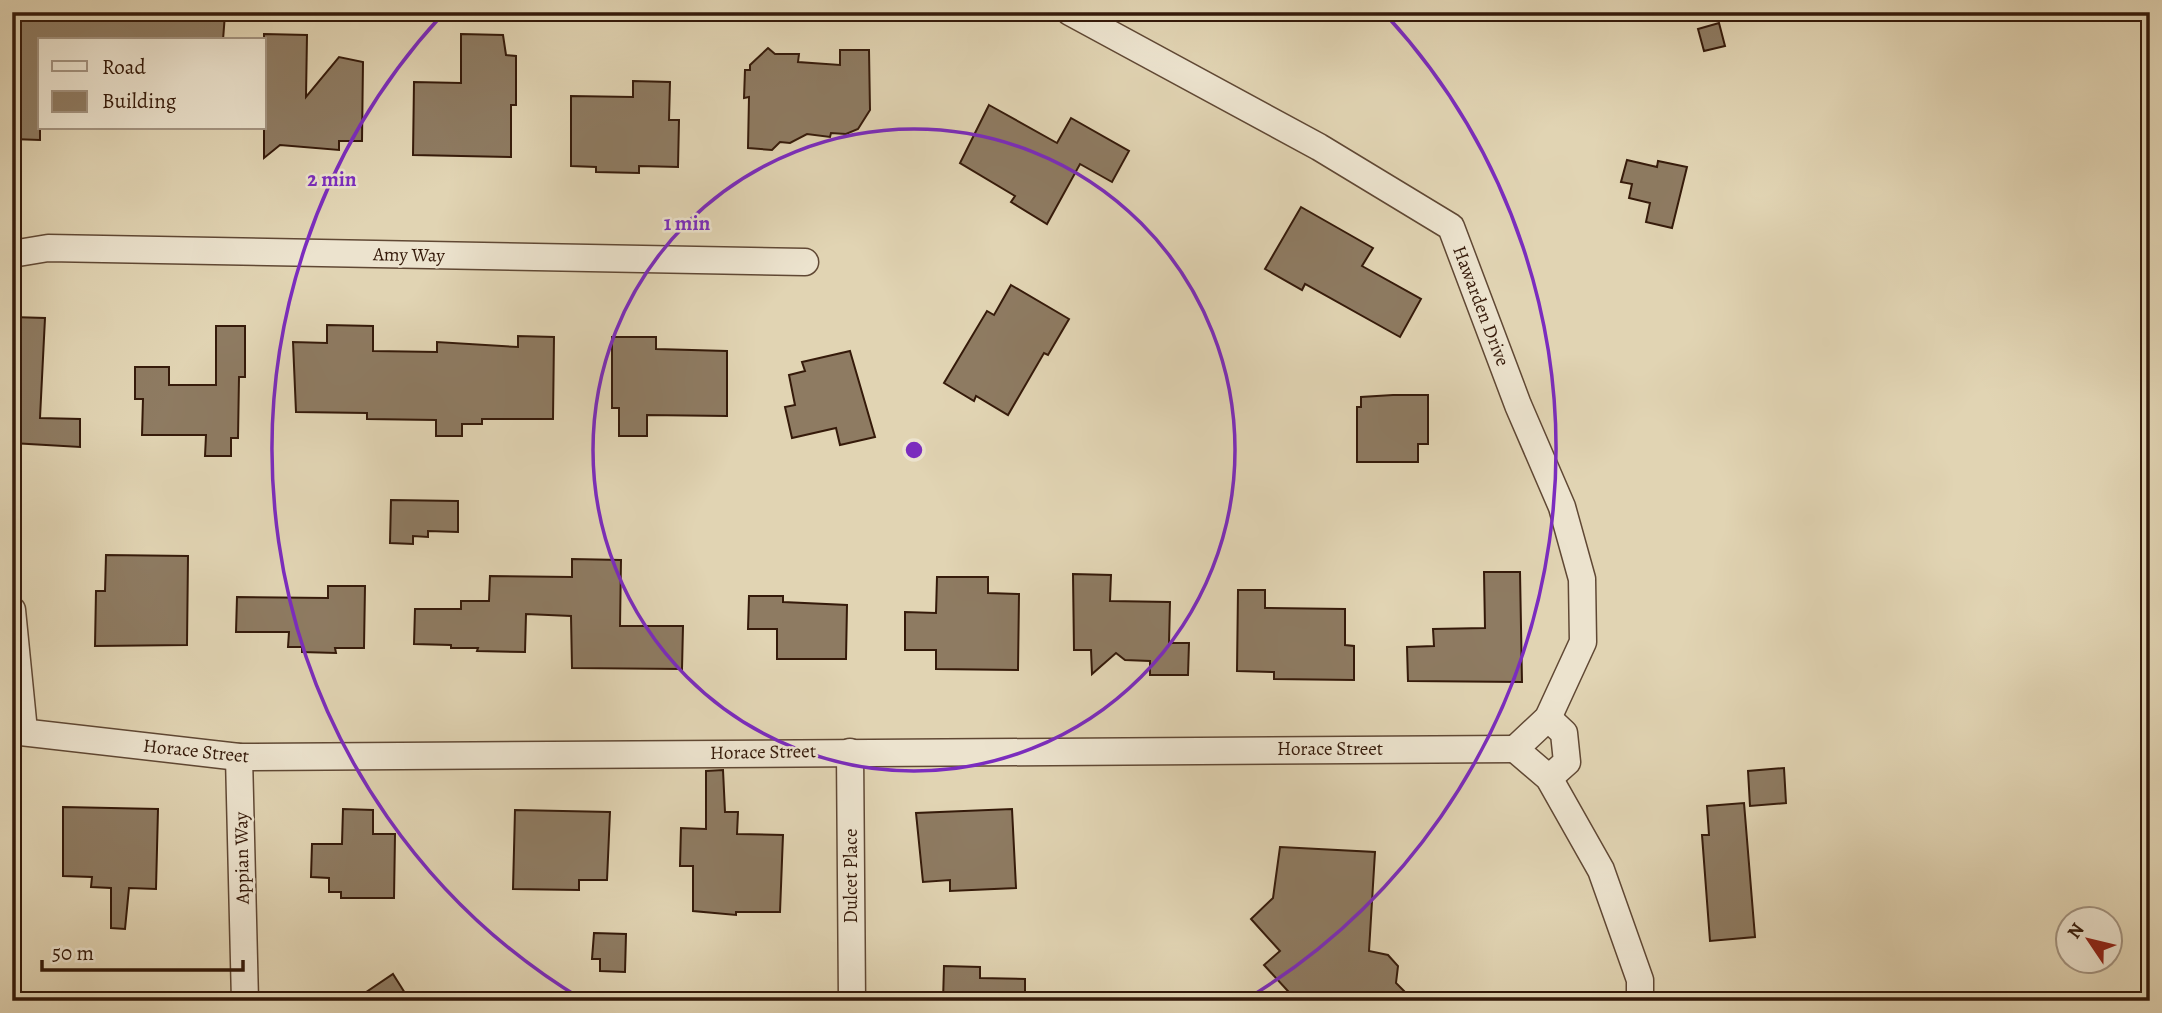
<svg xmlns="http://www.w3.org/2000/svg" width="2162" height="1013" viewBox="0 0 2162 1013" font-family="Alegreya,serif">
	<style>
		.building { fill: #8e7b62; stroke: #351a0a; stroke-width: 2 }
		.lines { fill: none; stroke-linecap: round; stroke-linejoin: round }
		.minor-casing { stroke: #604834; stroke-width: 29 }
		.minor { stroke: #ece3ce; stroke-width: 26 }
		.ring { fill: none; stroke: #7b2cbf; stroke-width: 3.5 }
		.labels { text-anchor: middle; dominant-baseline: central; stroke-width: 5; stroke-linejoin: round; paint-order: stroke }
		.street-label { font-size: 19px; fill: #351a0a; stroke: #ece3ce }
		.centre { fill: #7b2cbf; stroke: #ece3ce; stroke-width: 3.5 }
		.ring-label { font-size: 21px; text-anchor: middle; font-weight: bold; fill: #7b2cbf; stroke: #ece3ce; stroke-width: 5; stroke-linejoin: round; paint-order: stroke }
	</style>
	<rect width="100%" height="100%" fill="#e1d4b3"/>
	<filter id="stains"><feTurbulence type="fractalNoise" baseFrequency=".00286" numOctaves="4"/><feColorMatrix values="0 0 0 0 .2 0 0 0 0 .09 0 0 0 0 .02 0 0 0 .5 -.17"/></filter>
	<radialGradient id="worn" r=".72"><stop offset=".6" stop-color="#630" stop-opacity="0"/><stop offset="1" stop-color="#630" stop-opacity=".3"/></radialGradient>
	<!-- building -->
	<g class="building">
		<polygon points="19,12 203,12 225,14 223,40 40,40 40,140 12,139 12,55 18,55"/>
		<polygon points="1719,23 1725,46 1704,51 1698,29"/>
		<polygon points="264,34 307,35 306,97 339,57 363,62 362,141 339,141 339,150 280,145 264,158"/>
		<polygon points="461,34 503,35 506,55 516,56 516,105 511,105 511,157 413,155 414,82 461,83"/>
		<polygon points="768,48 775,54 799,54 798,62 840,65 840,50 869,50 870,110 858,129 846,134 831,133 830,137 807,134 790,143 780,142 772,150 748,148 749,97 744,98 745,70 750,70 750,65"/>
		<polygon points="633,81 670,82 669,120 679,120 678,167 639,166 639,173 596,172 596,167 571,166 571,96 633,97"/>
		<polygon points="989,105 1057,143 1071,118 1129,151 1112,182 1080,164 1047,224 1011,202 1015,196 960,163"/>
		<polygon points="1627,160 1657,167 1658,161 1687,167 1672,228 1646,222 1650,203 1629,198 1632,184 1621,182"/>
		<polygon points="1301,207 1373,248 1362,266 1421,299 1400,337 1305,284 1302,290 1265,269"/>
		<polygon points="1011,285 1069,319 1048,355 1044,353 1008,415 976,396 974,401 944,383 987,311 994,315"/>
		<polygon points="12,317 45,318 40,418 80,419 80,447 12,443"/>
		<polygon points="327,325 373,326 373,351 437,352 437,342 518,347 518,336 554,337 553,419 482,419 482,424 462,424 462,436 436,436 436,420 367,419 367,413 296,412 293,342 327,343"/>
		<polygon points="216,326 245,326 245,377 239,377 238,438 231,438 231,456 205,456 206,435 142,435 143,399 135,399 135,367 169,367 169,385 216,385"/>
		<polygon points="612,337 656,337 656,349 727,351 727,416 647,415 647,436 619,436 619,408 612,408"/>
		<polygon points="850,351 875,437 840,445 836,428 792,438 785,407 795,405 789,375 805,371 802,362"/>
		<polygon points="1393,395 1428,395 1428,444 1418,444 1418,462 1357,462 1357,407 1361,407 1361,397"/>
		<polygon points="391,500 458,501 458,532 428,531 428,537 413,536 413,544 390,543"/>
		<polygon points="106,555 188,556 187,645 95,646 96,591 105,591"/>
		<polygon points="572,559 621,560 620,626 683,626 682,669 572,668 571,616 526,614 525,652 477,651 478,648 451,648 451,645 414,644 415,609 461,609 461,601 489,601 490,576 572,577"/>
		<polygon points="1484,572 1520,572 1522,682 1408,681 1407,647 1434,646 1433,629 1485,628"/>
		<polygon points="1073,574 1111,575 1110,601 1170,602 1169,643 1189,643 1188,675 1150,675 1150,661 1125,660 1116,653 1092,674 1091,650 1074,650"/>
		<polygon points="937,577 988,577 988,593 1019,594 1018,670 936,669 936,650 905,650 905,612 936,613"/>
		<polygon points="328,586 365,586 364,648 335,648 336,653 302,652 302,647 288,647 289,632 236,632 237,597 328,598"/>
		<polygon points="1238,590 1265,590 1265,608 1345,609 1345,645 1354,646 1354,680 1274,679 1274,672 1237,671"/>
		<polygon points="749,596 783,596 783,602 847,605 846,659 777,659 777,629 748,629"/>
		<polygon points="1784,768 1786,803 1750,806 1748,771"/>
		<polygon points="723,770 725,812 738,812 737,834 783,835 780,912 736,912 736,915 693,911 693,866 680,866 681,828 706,829 706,771"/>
		<polygon points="1744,803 1755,937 1710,941 1702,835 1709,835 1707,806"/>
		<polygon points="63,807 158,809 156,889 129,888 125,929 111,928 111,888 91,887 92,877 63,876"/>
		<polygon points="343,809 373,810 373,834 395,834 394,898 341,898 341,892 329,892 329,878 311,877 312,844 342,844"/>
		<polygon points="1012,809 1016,888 950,891 950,880 923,882 916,813"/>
		<polygon points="515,810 610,812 607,880 579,880 579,890 513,889"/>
		<polygon points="1280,847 1375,852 1369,951 1388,955 1398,966 1396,983 1414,1001 1297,1001 1264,965 1280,951 1251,919 1273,898"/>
		<polygon points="594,933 626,934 625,972 600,971 600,959 592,959"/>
		<polygon points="944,966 980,967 980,978 1025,979 1025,1001 943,1001"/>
		<polygon points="393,974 410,1001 353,1001"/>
	</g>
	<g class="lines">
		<defs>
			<g id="minor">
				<polyline points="1070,12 1319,147 1451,227 1518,405 1562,507 1582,579 1583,642 1548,718 1515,749"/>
				<polyline points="12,254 48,248 805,262"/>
				<polyline points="12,610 24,731"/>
				<polyline points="1548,718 1564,733 1567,762 1549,778"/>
				<polyline points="12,731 239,757 1515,749"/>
				<polyline points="1515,749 1549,778 1601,870 1640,980 1640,1001"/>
				<polyline points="850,752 852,1001"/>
				<polyline points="239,757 245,1001"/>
			</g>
		</defs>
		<!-- minor casing -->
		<use href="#minor" class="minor-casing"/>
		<!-- minor -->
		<use href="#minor" class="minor"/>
	</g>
	<!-- distance rings -->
	<g class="ring">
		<circle cx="914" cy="450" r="321"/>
		<path d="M583 1000A642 642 0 0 1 441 16M1387 16A642 642 0 0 1 1245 1000"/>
	</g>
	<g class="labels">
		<!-- street labels -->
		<g class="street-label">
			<text transform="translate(409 255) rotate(1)">Amy Way</text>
			<text transform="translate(1481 306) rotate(69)">Hawarden Drive</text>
			<text x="1330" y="749">Horace Street</text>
			<text transform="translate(196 751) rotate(6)">Horace Street</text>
			<text transform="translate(763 752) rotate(-1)">Horace Street</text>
			<text transform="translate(242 858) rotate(-91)">Appian Way</text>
			<text transform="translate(851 876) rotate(-90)">Dulcet Place</text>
		</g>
	</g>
	<circle cx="914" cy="450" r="10" class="centre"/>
	<g class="ring-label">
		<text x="332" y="186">2 min</text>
		<text x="687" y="230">1 min</text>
	</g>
	<!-- margin -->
	<rect width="2162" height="1013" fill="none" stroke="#e1d4b3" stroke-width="42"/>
	<rect x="14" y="14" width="2134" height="985" fill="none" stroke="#351a0a" stroke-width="3.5"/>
	<rect x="21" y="21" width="2120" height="971" fill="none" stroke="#351a0a" stroke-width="2"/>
	<!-- legend -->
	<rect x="38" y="38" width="228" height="91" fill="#ece3ce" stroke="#a39380" stroke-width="2"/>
	<rect x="52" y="61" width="35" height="10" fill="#ece3ce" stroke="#a39380" stroke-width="2"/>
	<text x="102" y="74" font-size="21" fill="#351a0a">Road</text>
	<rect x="52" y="91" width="35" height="21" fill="#8e7b62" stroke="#a39380" stroke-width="2"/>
	<text x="102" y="108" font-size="21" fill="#351a0a">Building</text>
	<!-- north arrow -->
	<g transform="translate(2089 940) rotate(305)"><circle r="33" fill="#ece3ce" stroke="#a39380" stroke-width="2"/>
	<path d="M0-5L12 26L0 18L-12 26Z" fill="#8f2418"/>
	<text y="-10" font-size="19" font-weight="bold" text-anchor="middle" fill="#351a0a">N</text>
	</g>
	<!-- scale -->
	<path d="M42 960v10h201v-10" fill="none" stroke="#351a0a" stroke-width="3.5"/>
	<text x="52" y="960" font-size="21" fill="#351a0a" stroke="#ece3ce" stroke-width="5" paint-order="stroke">50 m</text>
	<rect width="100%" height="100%" filter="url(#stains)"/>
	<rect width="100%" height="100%" fill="url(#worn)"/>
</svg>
